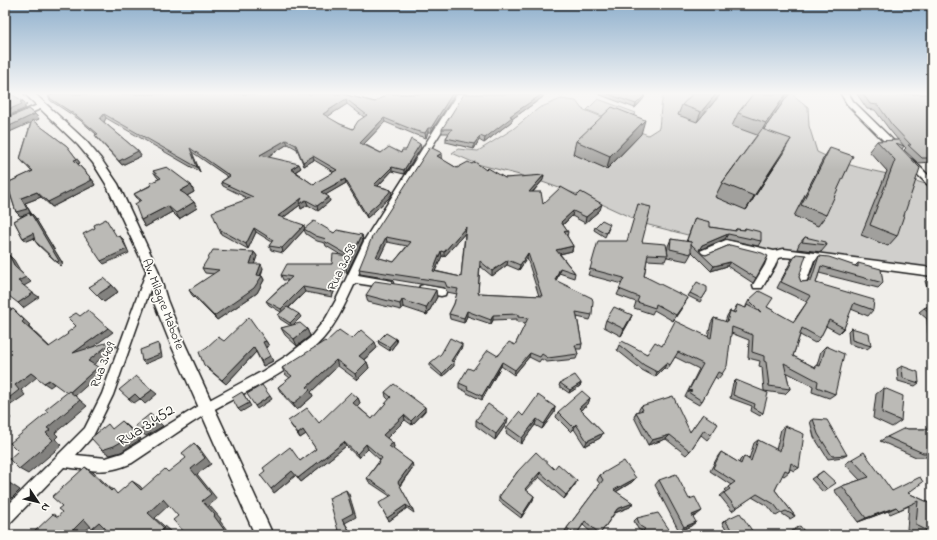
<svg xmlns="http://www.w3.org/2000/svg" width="937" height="540" viewBox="0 0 937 540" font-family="'Indie Flower',sans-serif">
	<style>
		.green { fill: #d0cfcc; stroke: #767674 }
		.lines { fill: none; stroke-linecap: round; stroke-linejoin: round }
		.minor-casing { stroke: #1c1c1c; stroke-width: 3 }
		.tertiary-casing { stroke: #1c1c1c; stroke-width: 3 }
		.minor { fill: #fdfcf7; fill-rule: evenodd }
		.tertiary { fill: #fdfcf7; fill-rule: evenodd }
		.wall { fill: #a1a09d; stroke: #1c1c1c; fill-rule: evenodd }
		.shaded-wall { fill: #83827f; stroke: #1c1c1c }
		.building { fill: #bbbab6; stroke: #1c1c1c; fill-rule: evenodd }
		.labels { text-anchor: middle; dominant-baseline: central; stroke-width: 3.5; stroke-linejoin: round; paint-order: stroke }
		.street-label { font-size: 13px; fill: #1c1c1c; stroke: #fdfcf7 }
		.near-street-label { font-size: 16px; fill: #1c1c1c; stroke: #fdfcf7 }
	</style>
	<rect width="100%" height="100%" fill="#f0eeea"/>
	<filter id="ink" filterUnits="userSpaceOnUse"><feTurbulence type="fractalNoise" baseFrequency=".025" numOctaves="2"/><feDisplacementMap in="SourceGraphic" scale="8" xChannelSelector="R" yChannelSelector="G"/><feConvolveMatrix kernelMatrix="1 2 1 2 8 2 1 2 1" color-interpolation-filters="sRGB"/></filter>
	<g filter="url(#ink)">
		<!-- green -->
		<g class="green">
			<path d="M664,94H792L808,107L809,126L817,152C852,171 894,172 931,186L932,273L779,255L773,257L645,224L593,200L531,178L477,164L452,153L458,149L478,151L513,129L539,108L561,99L576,101L582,109L648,135L659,128C660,121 661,98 664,94Z"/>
			<polygon points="598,99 636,113 625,125 587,110"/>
		</g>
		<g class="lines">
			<defs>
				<g id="minor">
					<path d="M457,94H465L372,242L358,275L392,281L393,284L392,287L388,288L355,283C345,304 335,328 317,345C287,374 247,391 211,411C184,427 158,446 132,463C104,475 93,470 64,467L10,523L5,525V508L85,428L102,394L148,267H156L157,270L113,395L93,436L76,455L106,458L122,453L202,404L263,371L288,355L310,338L326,318L336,300L365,239Z"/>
					<polygon points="841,94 849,94 853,101 900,147 900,151 894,151 847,104"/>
					<polygon points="40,104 43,104 47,106 5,124 5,119"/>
					<polygon points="910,159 913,160 932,179 932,187 929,186 907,164 906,162"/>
					<polygon points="726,240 774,251 784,249 932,268 932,276 814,260 806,283 805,286 797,286 796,283 804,259 784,257 778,258 775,266 762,288 754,288 753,285 765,265 768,257 727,248 703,258 700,257 698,254 700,251"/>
					<polygon points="424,285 445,289 446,292 445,295 441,296 420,292 419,289 420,286"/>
				</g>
				<polygon id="tertiary" points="25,94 35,94 86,141 101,159 118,184 158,270 167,300 183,340 273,535 255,535 169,340 153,300 146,270 106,184 93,163 78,145"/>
			</defs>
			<!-- minor casing -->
			<use href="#minor" class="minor-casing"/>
			<!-- tertiary casing -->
			<use href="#tertiary" class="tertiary-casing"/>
			<!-- minor -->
			<use href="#minor" class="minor"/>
			<!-- tertiary -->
			<use href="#tertiary" class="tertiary"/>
		</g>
		<!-- wall -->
		<g class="wall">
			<path d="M48,94H342L375,102L387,94H455L431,132H428L426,138L416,135L385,122L364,144L381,153H401L406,150L421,148L404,174L392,171L378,186L391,190L392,194L389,198L367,218L346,183L325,195L330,201L318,211L308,205L301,209L300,205L283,218L305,229L334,233L362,235L363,240L347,273L344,272L341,279H339L332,297L305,292L289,308L301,317L293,325L307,329L310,336L297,346L285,335L281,328L291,326L280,319L278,315L281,312L269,305L266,301L288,280H283L281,275L332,264L341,255L326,246L325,243L317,241L306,234L304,230L283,253L271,250L269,246L272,242L256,232L248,249L221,234L219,229L249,199L223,186L221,182L228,177L192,152L200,172L106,118L104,122L138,151L141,156L122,165L98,139L95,135L96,134L80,120L51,101L48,97L52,95ZM347,104L364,117L353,129L340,124L327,117ZM288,144L297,149L304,166L314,160L334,172L314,185L295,172L301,168L267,157Z"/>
			<polygon points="598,94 642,94 644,98 635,108"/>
			<polygon points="789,94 764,129 783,153 746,210 715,197 722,183 757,135 732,126 738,113"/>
			<polygon points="857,94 932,94 932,162 918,163 904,150 906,148 904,146 902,149 897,236 888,246 861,235 887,171 869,151 877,141 898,140 889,129 875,110 867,109"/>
			<polygon points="719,96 697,122 678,115 682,105"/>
			<polygon points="543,97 512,119 512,121 484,143 479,140 474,149 446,142 446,138 449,133 442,133 442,129"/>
			<polygon points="29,109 35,114 39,119 33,121 67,146 80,163 78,164 90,177 94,182 93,182 95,185 52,207 41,197 25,203 31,213 30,212 34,216 63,264 61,266 38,245 35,241 34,238 27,241 23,238 14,221 25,215 20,216 16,212 9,190 5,185 5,184 32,172 20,159 31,122 5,134 5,119"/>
			<polygon points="641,134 607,169 573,154 576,141"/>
			<path d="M430,147L442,158L441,159L457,168L472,164L505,178L543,180L533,192L543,204L600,210L585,223L572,216L563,225L568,232L567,236L573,246L572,251L560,254L575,273L574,278L559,273L556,281L592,315L590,320L577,317L582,344L581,349H576L578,354L576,359L547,362L541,359L539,362L529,357L514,375L501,366L482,400L467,393V392L459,388V383L473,370L515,345L526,323L517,322V319L493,320L491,324L467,316L464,323L450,319L449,314L454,304L457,294L447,292L445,288L360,274L359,269ZM465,233L461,277L435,271L442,256L444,257ZM387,242L407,246L394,262L379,258ZM527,258L539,296L478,293L480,266L492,276L507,265L519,270Z"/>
			<polygon points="830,148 826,215 818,226 794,216 823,159"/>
			<polygon points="153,171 191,185 194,192 187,196 194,202 197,208 179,219 172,212 145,227 141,220 139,201 134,194 151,185 150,183 159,179 157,177"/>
			<polygon points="695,218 710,227 734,231 736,229 744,230 745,228 761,241 758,246 725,239 699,250 702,254 706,255 730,245 756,278 753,283 727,266 711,271 691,251 691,254 687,261 667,257 667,256 665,261 647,260 644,276 685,303 673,321 654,310 652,314 634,308 636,302 617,295 622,284 588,275 590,269 642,242 667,254 668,246 671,239 686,242"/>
			<polygon points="595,227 609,228 605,237 594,230"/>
			<polygon points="805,237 827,245 821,252 797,249 799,244"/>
			<polygon points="254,252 257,256 254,264 263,268 261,276 262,276 264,280 257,293 217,320 192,295 189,290 214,274 205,273 202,268"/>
			<polygon points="796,254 799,277 801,282 808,281 815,262 819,256 855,266 858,263 883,283 878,288 819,273 816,283 873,310 868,316 851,309 844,328 839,333 826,326 820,338 815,343 800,335 793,356 814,367 817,365 821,351 826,346 835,394 829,398 812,392 813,386 786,372 790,389 785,394 764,391 762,367 759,366 760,361 748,358 749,340 731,333 722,374 718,379 715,377 702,401 699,405 685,397 699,369 675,357 667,370 664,368 655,377 642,370 617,350 619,345 647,354 662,346 708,337 711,323 714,318 725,322 727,316 730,311 733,312 737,305 745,308 746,307 746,306 749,300 767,307 793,322 807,302 777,288 792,259"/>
			<polygon points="932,276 932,296 929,295 925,281"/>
			<polygon points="112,285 118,292 104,302 89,287"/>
			<polygon points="707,291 700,302 688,296 690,293"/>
			<polygon points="366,295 437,297 427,315 403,307 401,310 368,302"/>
			<polygon points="932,305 932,335 928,333 927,319 919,312 924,308"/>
			<polygon points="632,315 629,322 621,336 604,327 606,320"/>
			<polygon points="851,328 871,346 867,349 849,344 848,331"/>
			<polygon points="352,339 377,348 364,360 367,362 369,368 357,380 338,366 311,392 313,396 297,410 281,393 278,387 290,378 285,374 282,368 326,342"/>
			<polygon points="396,339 397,342 390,351 379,344 378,341"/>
			<polygon points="224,341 266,341 269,346 266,347 273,361 263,366 256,352 226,384 208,369 204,365"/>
			<polygon points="462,347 453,362 454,366 442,377 430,367 430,363"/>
			<polygon points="902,366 919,383 915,386 898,381 897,369"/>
			<polygon points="736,380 763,413 760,416 751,411 752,406 730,398 733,383"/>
			<polygon points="560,383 581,383 580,386 569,393 559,386"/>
			<polygon points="884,388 901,421 892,427 873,418 876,394"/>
			<polygon points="385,392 425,407 425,411 412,425 405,420 387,438 393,443 394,447 392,449 412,463 413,467 400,486 413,510 414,513 407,508 389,521 381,507 390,496 369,482 367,478 380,460 368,449 359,458 346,446 301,482 296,475 274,493 300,461 316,449 306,434 300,438 288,421 319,423 358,398 360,403 357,406 372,419 389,400 386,397"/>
			<polygon points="590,398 588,404 581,410 603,433 600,438 585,446 574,429 571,432 556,417 558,412"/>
			<polygon points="641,406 690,432 703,414 711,435 707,440 701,435 690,451 686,455 666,439 648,445 634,417 636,412 638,411"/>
			<polygon points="555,407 554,413 542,429 535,425 521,444 506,433 507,427 523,416"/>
			<polygon points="813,419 847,455 843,457 828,459 814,437 810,421"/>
			<polygon points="476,420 507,423 495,440 476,426"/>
			<polygon points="785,426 799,468 794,471 790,469 789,472 784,476 782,475 775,490 795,516 790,519 781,513 776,516 769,507 752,497 732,511 720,496 726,491 725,490 731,485 710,471 718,456 721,452 739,463 740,460 744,456 749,459 754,443 758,440 776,450 781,429"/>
			<polygon points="908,429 932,429 932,457 916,457 880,441 887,437"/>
			<polygon points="852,459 892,491 908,493 932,504 932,535 919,535 907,529 909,506 890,514 888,511 858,522 834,490 842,486 860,480 845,464"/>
			<polygon points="554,469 575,485 564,499 539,477 526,490 534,496 533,500 521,518 499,501 499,497 518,471"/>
			<polygon points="823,471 827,489 823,492 811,479"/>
			<polygon points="600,475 632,482 616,492 633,503 630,507 615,513 599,535 594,535 583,525 576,535 570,535 565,531 567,528 600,484 597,480"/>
			<polygon points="659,480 697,515 693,517 691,526 679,531 655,485"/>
			<polygon points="637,518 673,535 641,535 640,533 642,531 638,529 634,521"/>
			<polygon points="725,520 755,535 729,535 722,523"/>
		</g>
		<!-- shaded-wall -->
		<g class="shaded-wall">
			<polygon points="452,94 455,94 431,132 431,128"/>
			<polygon points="542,94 543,94 543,97 512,119 512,121 484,143 485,138 510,116"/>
			<polygon points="716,94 720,94 719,96 697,122 701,112"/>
			<polygon points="786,94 789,94 759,136 766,123"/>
			<polygon points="645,95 644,98 635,108 636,104"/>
			<polygon points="346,99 347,104 324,119 323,114"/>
			<polygon points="23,101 27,105 24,107 26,108 5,117 5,111"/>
			<polygon points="35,114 39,119 5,134 5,128"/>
			<polygon points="104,114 106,118 103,124 100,119"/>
			<polygon points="384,118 385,122 361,147 360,143"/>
			<polygon points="645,120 641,134 607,169 610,156"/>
			<polygon points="428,128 428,132 426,138 425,133"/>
			<polygon points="480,136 479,140 474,149 474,144"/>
			<polygon points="791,139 783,153 746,210 754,196"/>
			<polygon points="286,140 288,144 262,160 260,155"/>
			<polygon points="420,144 421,148 404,174 404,170"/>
			<polygon points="190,148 192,152 200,172 197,167"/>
			<polygon points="138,151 141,156 122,165 119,161"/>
			<polygon points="442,153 442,158 438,162 437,156"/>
			<polygon points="313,156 314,160 304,166 303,162"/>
			<polygon points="77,159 80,163 77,164 74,160"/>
			<polygon points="299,164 301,168 293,173 291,169"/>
			<polygon points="392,167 392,171 375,189 374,185"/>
			<polygon points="544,175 543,180 528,197 529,192"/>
			<polygon points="90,177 94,182 93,182 95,185 52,207 48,202"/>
			<polygon points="345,179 346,183 322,197 321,192"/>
			<polygon points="191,185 194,192 183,198 180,191"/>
			<polygon points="391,190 392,194 389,198 367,218 366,214"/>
			<polygon points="37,192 41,197 25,203 31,214 30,214 32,217 30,214 20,216 16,212 21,198"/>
			<polygon points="329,197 330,201 318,211 317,206"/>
			<polygon points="302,198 306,200 308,205 301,209 300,205 280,220 278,216"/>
			<polygon points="194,202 197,208 179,219 176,213"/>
			<polygon points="602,204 600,210 585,223 586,217"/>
			<polygon points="168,206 172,212 145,227 141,220"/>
			<polygon points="573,211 572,216 560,227 561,222"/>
			<polygon points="30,212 34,216 63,264 61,266 57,262"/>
			<polygon points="304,225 305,230 304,229 304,230 283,253 282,248"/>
			<polygon points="466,227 466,232 444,257 444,252"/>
			<polygon points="254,228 256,232 248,249 246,244"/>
			<polygon points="33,233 37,237 27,241 23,238"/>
			<polygon points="728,234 725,239 699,250 702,245"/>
			<polygon points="362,235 363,240 347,273 346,268"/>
			<polygon points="120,236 123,239 129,253 104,264 101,261"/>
			<polygon points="386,237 387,242 377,263 376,257"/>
			<polygon points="573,246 572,251 555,255 556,250"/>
			<polygon points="441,251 442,256 433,276 433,271"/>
			<polygon points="254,252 257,256 253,268 250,264"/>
			<polygon points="528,253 527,258 519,270 520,265"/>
			<polygon points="9,255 14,260 21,272 31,282 24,286 18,281 15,267"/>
			<polygon points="508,260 507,265 492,276 492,271"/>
			<polygon points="730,262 727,266 711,271 714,266"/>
			<polygon points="261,264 263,268 259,279 257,275"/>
			<polygon points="343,268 344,272 341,279 340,275"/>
			<polygon points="560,268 559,273 554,286 555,280"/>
			<polygon points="337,274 339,279 332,297 331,292"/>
			<polygon points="262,276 264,280 257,293 217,320 214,316"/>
			<polygon points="112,285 118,292 104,302 97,295"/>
			<polygon points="303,287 305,292 283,313 281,309"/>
			<polygon points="436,290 437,297 427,315 426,308"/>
			<polygon points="33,293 39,297 23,308 18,303"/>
			<polygon points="688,298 685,303 673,321 676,315"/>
			<polygon points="402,300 403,307 401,310 400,304"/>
			<polygon points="13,309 30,325 28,326 54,351 22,322"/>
			<polygon points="467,311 467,316 464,323 464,318"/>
			<polygon points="299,314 301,317 292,326 290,323"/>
			<polygon points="493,315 493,320 491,324 491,320"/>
			<polygon points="632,315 629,322 621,336 624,329"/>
			<polygon points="108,328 113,332 78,358 73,353"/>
			<polygon points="307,329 310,336 297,346 294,339"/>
			<polygon points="396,339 397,342 390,351 389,347"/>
			<polygon points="112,341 117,346 93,365 88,361"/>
			<polygon points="266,341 269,346 266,347 273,361 263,366 261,361 263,342"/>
			<polygon points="375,342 377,348 361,362 359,356"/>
			<polygon points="158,343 160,346 162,357 145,364 142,361"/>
			<polygon points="462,344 462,347 452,364 451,361"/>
			<polygon points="254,347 256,352 226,384 222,380"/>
			<polygon points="530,353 529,357 514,375 515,370"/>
			<polygon points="336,360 338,366 311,392 313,396 297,410 293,404 307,387"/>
			<polygon points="367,362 369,368 357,380 355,374"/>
			<polygon points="454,362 454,366 442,377 442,374"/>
			<polygon points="502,362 501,366 482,400 482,396"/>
			<polygon points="667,363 664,368 655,377 657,372"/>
			<polygon points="98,367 103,371 75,396 87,406 55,433 58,436 55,439 62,445 28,474 19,469 46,433 47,428 68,394"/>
			<polygon points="31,373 37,377 21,390 25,395 5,409 5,401 15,385"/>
			<polygon points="49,380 54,384 50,387 44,383"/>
			<polygon points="581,383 580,386 569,393 570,390"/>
			<polygon points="152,390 157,394 145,404 140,399"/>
			<polygon points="242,392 251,406 241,412 238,409"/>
			<polygon points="135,394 140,399 134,403 129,399"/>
			<polygon points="270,396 272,399 257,409 255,406"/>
			<polygon points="358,398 360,403 355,408 353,403"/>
			<polygon points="590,398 588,404 577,413 579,408"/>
			<polygon points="425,407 425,411 412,425 411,421"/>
			<polygon points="555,407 554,413 542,429 544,424"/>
			<polygon points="5,414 11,418 5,423"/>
			<polygon points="150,414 163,426 146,436 139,431"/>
			<polygon points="404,415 405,420 385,440 383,435"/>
			<polygon points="508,418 507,423 495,440 496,434"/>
			<polygon points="537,419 535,425 521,444 522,438"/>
			<polygon points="122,421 129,427 141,439 121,452 110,455 102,450"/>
			<polygon points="576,424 574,429 571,432 573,427"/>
			<polygon points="303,430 306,434 300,438 298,434"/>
			<polygon points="603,433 600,438 585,446 587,441"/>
			<polygon points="670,435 666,439 648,445 652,440"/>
			<polygon points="344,442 346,446 301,482 298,478"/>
			<polygon points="194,443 200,449 211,464 197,474 217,499 209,505 221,519 220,521 231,535 228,535 202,501 191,469"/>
			<polygon points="393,443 394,447 391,451 389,446"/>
			<polygon points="366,444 368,449 359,458 357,454"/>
			<polygon points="412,463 413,467 399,486 398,482"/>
			<polygon points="85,467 93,472 119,496 111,491"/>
			<polygon points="292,471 296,475 274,493 271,489"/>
			<polygon points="540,472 539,477 524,493 525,489"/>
			<polygon points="636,478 632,482 612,494 614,490"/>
			<polygon points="5,480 20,490 5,505"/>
			<polygon points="132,481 140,486 148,495 141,490"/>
			<polygon points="577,481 575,485 564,499 566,495"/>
			<polygon points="346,490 349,494 356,517 345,523 352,535 342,519"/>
			<polygon points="534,496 533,500 521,518 522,515"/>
			<polygon points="163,499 170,504 155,518 171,532 169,535 158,535 148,513"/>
			<polygon points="633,503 630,507 614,513 617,509"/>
			<polygon points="406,505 407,508 389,521 387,518"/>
			<polygon points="896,507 888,511 858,522 866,518"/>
			<polygon points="702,511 697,515 687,519 692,515"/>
			<polygon points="84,519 93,524 81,535 68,535"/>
			<polygon points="99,522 108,526 101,532 92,528"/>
			<polygon points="696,522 691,526 679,531 684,527"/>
			<polygon points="199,531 204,535 195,535"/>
		</g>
		<!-- building -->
		<g class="building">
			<polygon points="5,94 11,94 23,101 20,102 22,104 5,111"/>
			<path d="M55,94H342L375,102L387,94H452L431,128H428L425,133L416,131L384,118L360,143L381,153L389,147L401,153L402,150H406L411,139L420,144L404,170L392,167L374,185L391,190L388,194L366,214L345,179L321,192L329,197L317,206L306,200L299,204L302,198L278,216L304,225L282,248L269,246L273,240L254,228L246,244L219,229L212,212L253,197L221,182L230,176L190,148L197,167L104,114L100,119L138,151L119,161L95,135L98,134L77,116L48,97ZM346,99L367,115L358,121L353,129L340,124L323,114ZM286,140L296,145L303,162L313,156L337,170L318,181L314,185L291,169L299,164L260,155Z"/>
			<polygon points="464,94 542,94 510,116 512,117 485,138 480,136 474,144 446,138 452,129 442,129"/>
			<polygon points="608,94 642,94 645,95 636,104"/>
			<polygon points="692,94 716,94 701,112 682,105"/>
			<polygon points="753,94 786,94 766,123 738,113"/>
			<polygon points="863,94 932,94 932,158 922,158 908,145 911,145 892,125 878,105 870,104"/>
			<polygon points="612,107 645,120 610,156 576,141"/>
			<polygon points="29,109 35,114 5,128 5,119"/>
			<polygon points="32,120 67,146 77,159 74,160 90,177 89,178 92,180 48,202 37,192 21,198 27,209 16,212 9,190 5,185 5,184 33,171 20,159"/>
			<polygon points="762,129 791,139 754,196 722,183"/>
			<polygon points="899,140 904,146 896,143 920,168 897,236 870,225 895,160 877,141"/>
			<path d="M430,147L442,153L437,156L457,168L468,162L472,164L475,162L486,170L488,168L505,178L544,175L529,192H541L543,204L561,187L577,196L581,192L602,204L586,217L573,211L561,222L568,232L564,231L573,246L556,250L575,273L560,268L555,280L592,298L593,301L592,315L576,312L582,344L575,345L578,354L548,358L542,354L540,357L530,353L515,370L502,362L482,396L467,389L468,387L459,383L468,368L473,370L488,350L498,356L509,342L515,345L528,318L518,317V314L493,315L491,320L467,311L464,318L449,314L454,304L458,289L447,287L445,282L359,269L372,237ZM466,227L461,277L433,271L441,251L444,252ZM386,237L411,242L394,262L376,257ZM528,253L542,296L478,293L480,261L492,271L508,260L520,265Z"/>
			<polygon points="830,148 853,156 826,215 801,205"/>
			<polygon points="167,167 191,185 180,191 185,194 194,202 176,213 168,206 141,220 135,204 141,200 134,194 152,185 150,183 161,178 153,171"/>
			<polygon points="638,204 651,207 642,242 666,244 668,255 648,254 644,276 688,298 676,315 656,304 655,308 637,302 639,297 619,289 624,278 590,269 598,241 627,241"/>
			<polygon points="30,212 59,261 57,262 35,241 33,233 23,238 14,221 29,213 31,216"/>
			<polygon points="695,218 710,222 710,227 736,231 736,229 745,230 745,228 761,232 761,241 728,234 702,245 699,250 702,254 706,255 730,245 762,253 768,256 756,278 730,262 714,266 691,244 691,242 689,242 687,240"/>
			<polygon points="106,219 117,237 120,236 127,249 101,261 83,234 95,228 94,225"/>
			<polygon points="602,220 610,224 606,233 595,227"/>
			<polygon points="314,221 334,233 337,230 362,235 346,268 343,268 340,275 337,274 331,292 303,287 281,309 266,301 292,277 281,275 287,264 332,264 333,254 350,256 324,241 326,239 316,236 304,229"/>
			<polygon points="805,237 826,242 827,245 802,242"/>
			<polygon points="671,239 691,242 691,254 670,249"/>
			<polygon points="213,250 254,252 250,264 261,264 257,275 262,276 254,288 214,316 189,290 219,270 202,268"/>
			<polygon points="796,254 806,255 799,277 801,282 811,281 819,256 829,257 858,267 858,263 881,269 883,283 821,266 816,283 874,300 873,310 854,303 844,328 829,320 820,338 802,328 793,356 816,368 816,365 820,366 826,346 844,354 835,394 817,387 818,381 784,363 790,389 769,386 766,362 764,361 764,356 752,352 753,335 732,327 727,366 722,374 718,372 702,401 688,392 692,391 689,390 703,364 678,352 670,365 667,363 657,372 644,365 619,345 622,341 647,354 655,342 662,346 675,321 711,338 714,318 727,322 730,311 735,313 737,305 746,308 747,305 761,312 749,300 759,291 773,298 767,307 794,322 811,296 781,282"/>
			<polygon points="9,255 15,267 26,277 18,281 33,293 18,303 5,293 5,257"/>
			<polygon points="930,277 932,277 932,283"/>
			<polygon points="104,278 112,285 97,295 89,287"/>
			<polygon points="375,281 436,290 426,308 402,300 400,304 366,295"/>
			<polygon points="697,282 707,287 707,291 702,299 690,293"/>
			<polygon points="932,305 932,314 924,308"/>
			<polygon points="287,307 299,314 290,323 278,315"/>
			<polygon points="614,307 632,315 624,329 606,320"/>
			<polygon points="13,309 24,320 22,322 49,347 68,334 67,333 76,326 68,318 76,313 80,316 88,310 108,328 73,353 112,341 112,342 88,361 98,367 70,392 69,391 67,393 49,380 44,383 31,373 15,385 19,390 5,401 5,312"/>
			<polygon points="249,317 266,341 263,342 270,356 261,361 254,347 222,380 204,365 199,352 207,347 218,337 224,341"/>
			<polygon points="300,323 307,329 294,339 281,328"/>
			<polygon points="851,328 869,333 871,346 852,340"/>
			<polygon points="339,330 352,339 361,330 375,342 359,356 367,362 355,374 336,360 307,387 310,390 293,404 278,387 292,376 282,368 325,341 326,342"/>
			<polygon points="386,333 396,339 389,347 378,341"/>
			<polygon points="450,338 462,344 451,361 454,362 442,374 430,363 441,354"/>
			<polygon points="158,343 160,354 142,361 140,350"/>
			<polygon points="902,366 918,372 919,383 903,378"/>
			<polygon points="575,375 581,383 570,390 560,383"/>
			<polygon points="136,376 152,390 140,399 135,394 129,399 119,390"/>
			<polygon points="736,380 768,393 763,413 754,408 755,404 733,395"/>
			<polygon points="394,384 425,407 411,421 404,415 383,435 393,443 389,446 412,463 398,482 413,510 406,505 387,518 379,503 392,495 367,478 382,458 366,444 357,454 344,442 298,478 292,471 271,489 260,475 265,471 263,468 290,447 300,461 316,449 303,430 298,434 288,421 307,408 319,423 351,392 358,398 353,403 372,419 391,397 385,392"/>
			<polygon points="262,385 270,396 255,406 247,394"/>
			<polygon points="884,388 903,396 901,421 882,413"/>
			<polygon points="69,391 80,400 47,428 50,430 46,433 53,440 19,469 9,459 18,451 10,443 48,412 45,410"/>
			<polygon points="582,391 590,398 579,408 603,433 587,441 576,424 573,427 558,412"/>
			<polygon points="242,392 249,403 238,409 232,398"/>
			<polygon points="538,395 555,407 544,424 537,419 522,438 507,427 519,412 523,416"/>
			<polygon points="673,396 690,432 703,414 718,424 711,435 704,430 690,451 670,435 652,440 636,412 643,410 641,406"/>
			<polygon points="488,404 508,418 496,434 476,420"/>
			<polygon points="150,414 157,420 139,431 135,426"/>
			<polygon points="813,419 827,420 847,455 832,456 818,434"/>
			<polygon points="122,421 135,434 114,446 102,450 91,438 108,424 112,429"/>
			<polygon points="785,426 804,434 799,468 791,463 789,472 785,470 775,490 795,516 786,511 781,513 774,504 757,494 736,508 724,493 730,489 728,487 735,482 713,468 721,452 741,464 744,456 751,461 758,440 780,451"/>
			<polygon points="905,428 908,429 932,429 932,453 923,453 887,437"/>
			<polygon points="194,443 205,458 191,469 211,494 202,501 215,515 214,516 228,535 201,535 199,531 195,535 187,535 173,520 178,516 163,499 148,513 164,528 158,535 112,535 99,522 92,528 84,519 68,535 37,535 34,532 53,514 58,517 62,512 58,509 62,506 52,497 85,467 111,491 113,489 117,494 132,481 141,490 165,469 168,472 186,458 182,453"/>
			<polygon points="536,452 554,469 558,464 577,481 566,495 540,472 525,489 534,496 522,515 499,497 518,471"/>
			<polygon points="864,452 892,491 920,477 923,482 908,493 932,504 932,533 916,525 918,501 899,510 896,507 866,518 842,486 869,477 852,459"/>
			<polygon points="624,461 636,478 614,490 633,503 617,509 600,534 585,521 576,535 567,528 603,480 600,475"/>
			<polygon points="823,471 836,483 827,489 815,477"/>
			<polygon points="676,474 689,499 695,497 702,511 692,515 696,522 684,527 659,480"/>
			<polygon points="5,482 10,485 5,490"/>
			<polygon points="346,490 353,513 342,519 352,535 337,535 339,534 329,498"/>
			<polygon points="658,513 673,535 645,535 643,531 645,529 640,526 637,518"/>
			<polygon points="740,513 755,535 735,535 725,520"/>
			<polygon points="800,526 807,535 786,535"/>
			<polygon points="870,531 873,535 860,535"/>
		</g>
	</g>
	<!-- sky -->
	<linearGradient id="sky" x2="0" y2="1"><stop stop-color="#8eafcc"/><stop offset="0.55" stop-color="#f8f7f6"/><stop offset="1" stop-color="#f8f7f6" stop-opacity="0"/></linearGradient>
	<rect width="937" height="170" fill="url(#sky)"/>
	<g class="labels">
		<!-- street labels -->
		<g class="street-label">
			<text transform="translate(342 267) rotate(-65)">Rua 3.058</text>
			<text transform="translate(163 304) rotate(69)">Av. Milagre Mabote</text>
			<text transform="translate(103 365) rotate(-69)">Rua 3.409</text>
		</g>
		<!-- near-street labels -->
		<g class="near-street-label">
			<text transform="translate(146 426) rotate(-32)">Rua 3.452</text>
		</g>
	</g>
	<!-- margin -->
	<rect width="937" height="540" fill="none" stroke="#fdfcf7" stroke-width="20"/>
	<rect x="10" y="10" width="917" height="520" fill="none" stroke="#1c1c1c" stroke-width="1.5" filter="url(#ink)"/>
	<!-- north arrow -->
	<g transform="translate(38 502) rotate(125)" stroke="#fdfcf7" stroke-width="3" paint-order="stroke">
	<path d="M0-3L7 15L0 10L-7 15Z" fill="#1c1c1c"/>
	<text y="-6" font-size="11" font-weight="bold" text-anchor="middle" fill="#1c1c1c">N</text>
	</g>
</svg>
